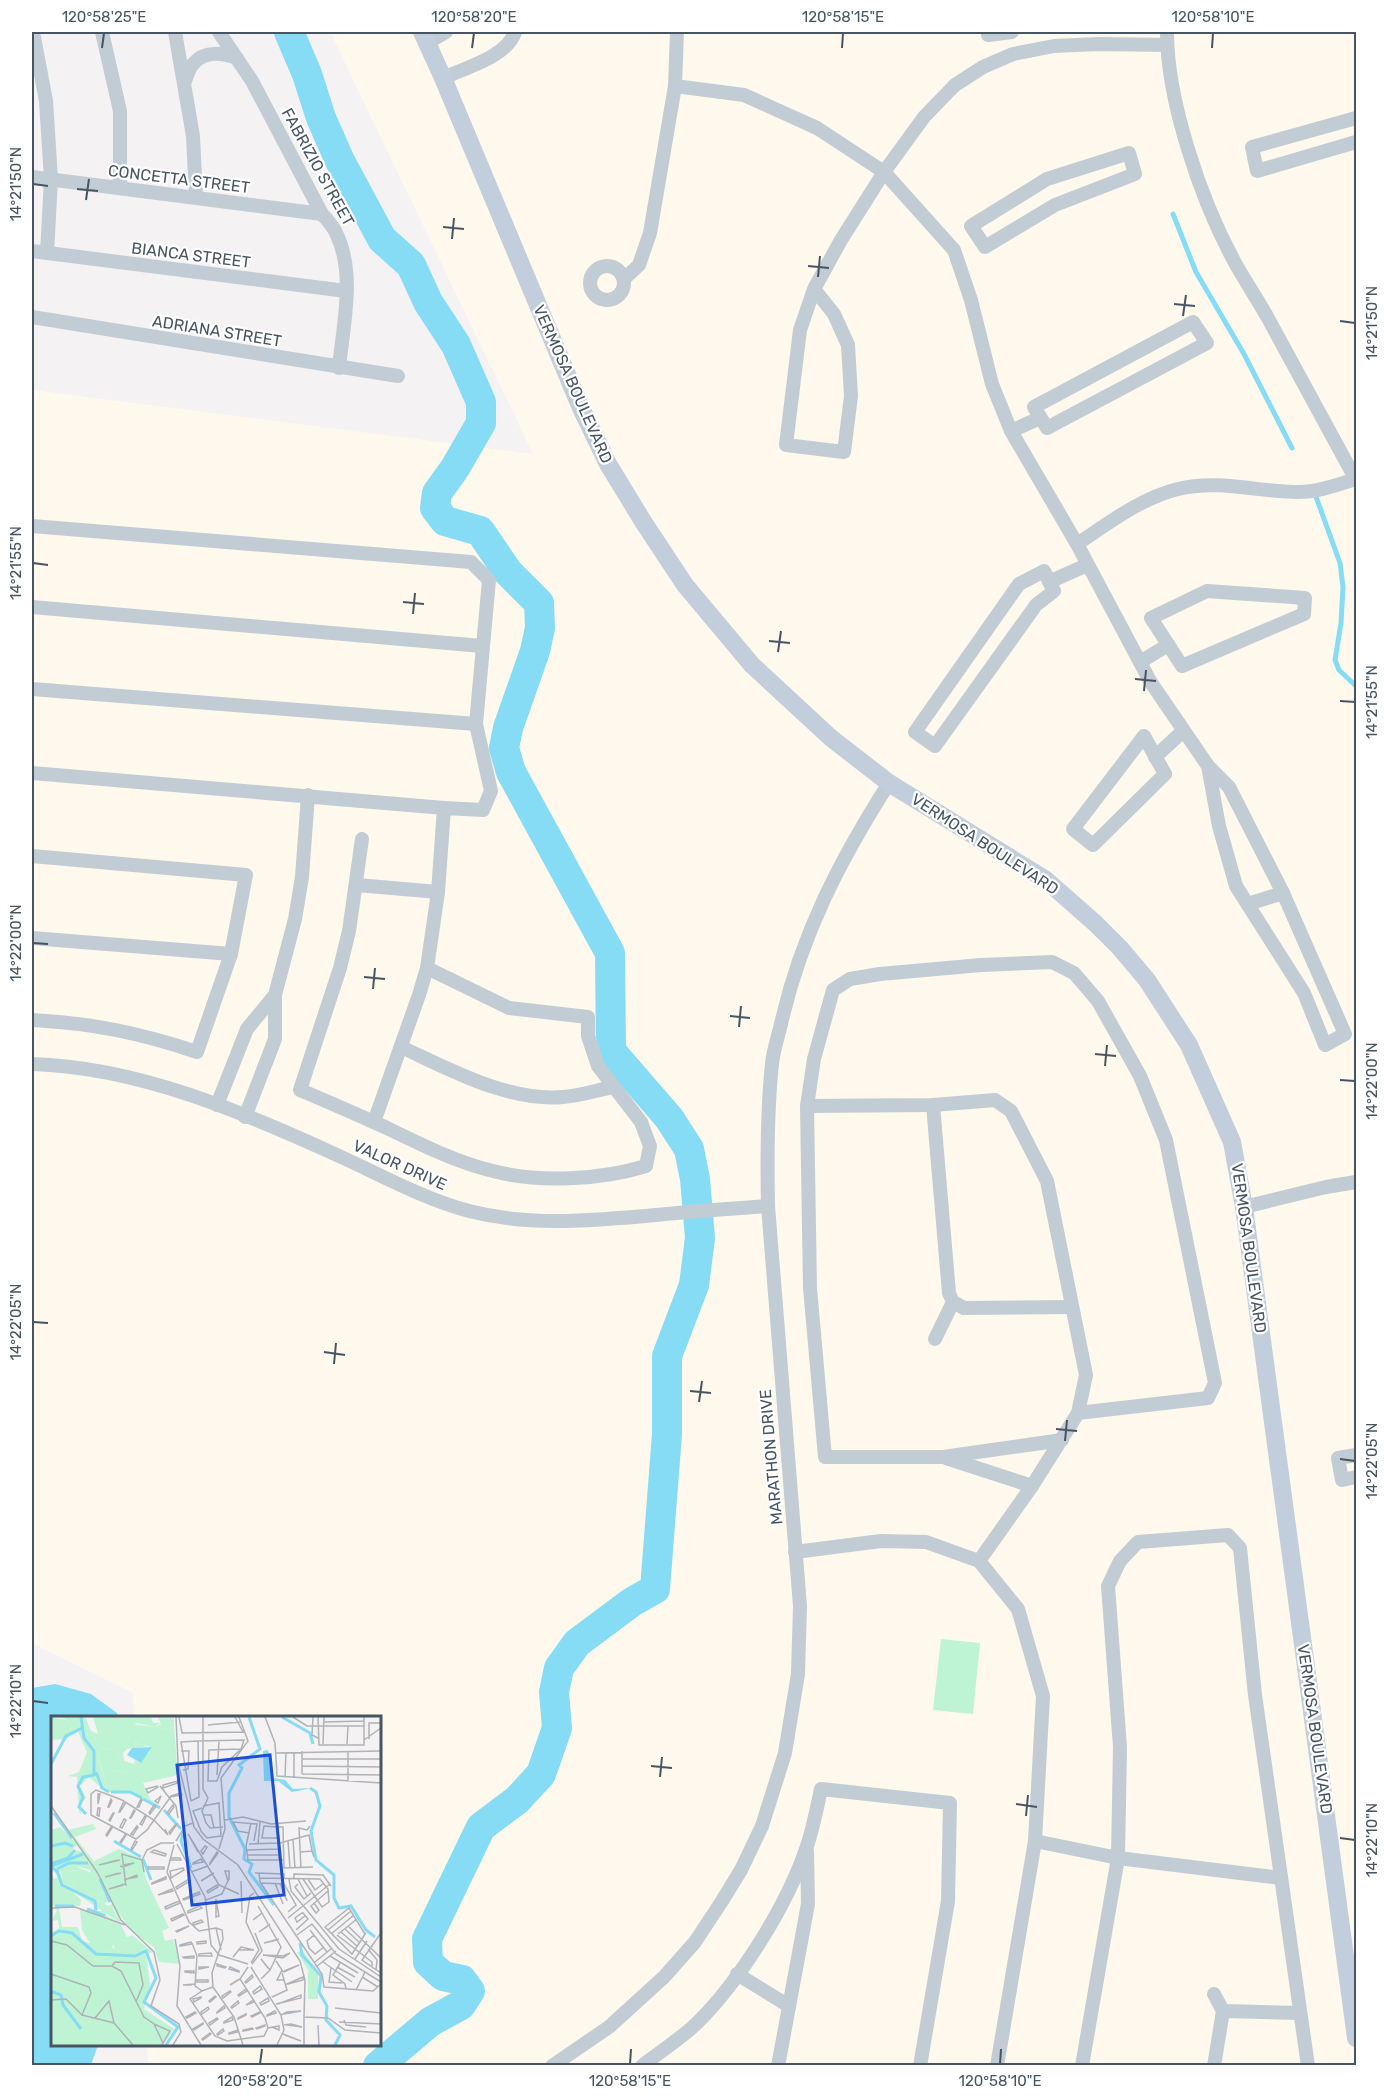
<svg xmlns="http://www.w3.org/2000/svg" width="1388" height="2097" viewBox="0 0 1388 2097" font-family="Rubik,sans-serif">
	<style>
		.commercial { fill: #fef9ec }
		.pitch { fill: #bef4d4 }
		.water { fill: #87dcf5 }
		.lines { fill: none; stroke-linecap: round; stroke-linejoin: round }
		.stream { stroke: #87dcf5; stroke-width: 5 }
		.river { stroke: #87dcf5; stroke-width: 30 }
		.minor { stroke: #c2ccd4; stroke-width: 14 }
		.secondary { stroke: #c3cedc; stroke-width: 18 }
		.ticks { fill: none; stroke: #475562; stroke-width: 2 }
		.labels { text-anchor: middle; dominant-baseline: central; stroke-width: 4.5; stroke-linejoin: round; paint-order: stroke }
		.street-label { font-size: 16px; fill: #475562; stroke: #fff }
		.inset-river { fill: none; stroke: #87dcf5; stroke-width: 3 }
		.inset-road { fill: none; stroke: #afb3b8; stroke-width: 1.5 }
		.view { fill: #1d4ed8; fill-opacity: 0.15; stroke: #1d4ed8; stroke-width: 3 }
		.inset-edge { fill: none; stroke: #475562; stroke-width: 3 }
		.neatline { fill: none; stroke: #475562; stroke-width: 2 }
		.ticks-label { font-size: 15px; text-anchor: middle; fill: #475562 }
	</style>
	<rect width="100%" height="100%" fill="#f4f2f2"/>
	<!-- commercial -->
	<polygon class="commercial" points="330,32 1356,32 1356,2065 148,2065 147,2045 380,2044 380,1718 134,1717 133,1693 32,1643 32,390 533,454"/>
	<!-- pitch -->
	<polygon class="pitch" points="941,1639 980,1643 973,1714 933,1710"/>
	<!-- water -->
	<polygon class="water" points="55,1684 91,1694 117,1713 118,1717 52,1718 52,2044 98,2045 91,2065 32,2065 32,1688"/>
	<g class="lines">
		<!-- stream -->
		<g class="stream">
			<polyline points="1173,214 1196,272 1244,354 1292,448"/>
			<polyline points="1315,494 1340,563 1343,587 1341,623 1335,660 1339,670 1356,686"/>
		</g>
		<!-- river -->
		<polyline class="river" points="289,32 307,74 321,118 340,161 382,239 411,265 428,302 456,345 481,402 481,423 455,468 437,493 435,508 445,521 480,531 508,572 539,603 540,628 535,651 508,728 504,748 511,772 610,953 611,1051 669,1118 689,1149 695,1179 700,1238 694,1285 667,1356 667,1434 655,1589 632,1602 577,1643 559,1668 554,1692 557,1728 541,1774 517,1800 481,1827 427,1939 428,1962 443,1976 462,1980 470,1991 461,2005 430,2022 378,2066"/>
		<!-- minor -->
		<g class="minor">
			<polyline points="33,32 46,101 51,179 47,253"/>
			<polyline points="102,32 120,111 120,188"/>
			<polyline points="175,32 193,136 196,197"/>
			<path d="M219,32L252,81L322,214C327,220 333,226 336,233C356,273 343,325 339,368"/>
			<polyline points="988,32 988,35 1012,32"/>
			<path d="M1167,32C1167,101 1201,200 1234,261C1245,281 1258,300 1269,320C1298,373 1327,426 1356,480"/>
			<polyline points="427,43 446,32"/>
			<path d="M443,78C465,68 507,57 515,32"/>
			<path d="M185,81C187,76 189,68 193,64C204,50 223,53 237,58"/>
			<polyline points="675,86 744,95 817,128 884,172 954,250 971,300 992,384 1011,431 1077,544 1150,681 1208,766 1229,787 1283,893 1345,1034 1325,1045 1304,993 1236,886 1219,826 1208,766"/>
			<polyline points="1356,118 1252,147 1257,171 1356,142"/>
			<polygon points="1129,153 1135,174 1055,205 985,247 971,226 1047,179"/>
			<polyline points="32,177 322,214"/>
			<polyline points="32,251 346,291"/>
			<circle cx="607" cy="283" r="17"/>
			<polyline points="624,279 639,265 650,233 675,86 677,32"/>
			<polyline points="814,289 834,314 848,345 851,396 844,452 786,445 800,330 814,289 841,240 884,172 924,117 955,85 983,67 1013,54 1054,46 1099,44 1167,45"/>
			<polyline points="32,317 398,376"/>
			<polygon points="1193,322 1207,343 1047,428 1034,407"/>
			<polyline points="1011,431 1040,418"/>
			<polyline points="32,526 471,562 489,580 476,724 491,791 483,810 444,808 438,892 427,968 419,995 374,1122"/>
			<path d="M1077,544C1109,523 1141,498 1178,489C1218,479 1258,492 1298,492C1318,492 1337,485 1356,479"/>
			<polygon points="1044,571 1054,591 1036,605 935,746 915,732 1019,584"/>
			<polyline points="1049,582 1087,565"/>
			<polygon points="1207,591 1305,598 1304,614 1182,666 1151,618"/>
			<polyline points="32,607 482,646"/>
			<polyline points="1140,662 1168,645"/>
			<polyline points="32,689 476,724"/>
			<polygon points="1144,736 1165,774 1093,845 1073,829"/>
			<polyline points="1155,757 1183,731"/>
			<polyline points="32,773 444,808"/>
			<path d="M362,839L349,931L340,968L300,1090C329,1102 358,1115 387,1128C422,1145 456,1162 493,1171C539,1183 601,1180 646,1166L650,1146L641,1122L598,1066L588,1036V1017L509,1008L427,968"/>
			<path d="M32,856L246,875L231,954L197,1052C140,1033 92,1023 32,1020"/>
			<polyline points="357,885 438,892"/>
			<polyline points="1248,904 1283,893"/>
			<polyline points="32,938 231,954"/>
			<path d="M401,1047C449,1069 508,1102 563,1097C580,1096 597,1090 613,1087"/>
			<path d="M32,1064C138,1067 243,1112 339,1156C381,1175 424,1199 469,1211C528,1226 585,1221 645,1216C686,1212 727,1209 768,1206"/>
			<polyline points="217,1105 247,1029 275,995"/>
			<polyline points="933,1105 949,1293 953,1302 964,1308 1072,1307"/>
			<polyline points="807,1106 933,1105 995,1100 1011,1111 1047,1181 1086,1375 1078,1413 1032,1486 979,1561"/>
			<polyline points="245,1117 275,1039 275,995 295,919 302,877 308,795"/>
			<polyline points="1244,1207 1326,1187 1356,1182"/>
			<polyline points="935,1339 953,1302"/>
			<polyline points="1062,1440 943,1457 825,1457 810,1288 807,1106 814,1059 833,990 850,979 880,974 981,965 1052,962 1074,973 1098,1001 1140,1076 1166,1140 1215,1383 1208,1398 1078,1413"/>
			<polyline points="1356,1455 1338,1458 1342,1480 1356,1477"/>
			<polyline points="946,1458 1032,1486"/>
			<polyline points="795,1552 881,1541 926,1542 979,1561 1018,1609 1043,1696 1035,1841 997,2066"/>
			<polyline points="1035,1841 1118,1858 1281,1878"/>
			<polyline points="737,1974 789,2006"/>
			<polyline points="1214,1994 1223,2011"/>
			<path d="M552,2066L609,2027L664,1977L695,1942L722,1901L741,1870L762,1826L785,1753L798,1674L800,1606L768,1206C767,1159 767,1111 772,1064C773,1051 778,1037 781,1024C801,935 840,860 889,783"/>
			<path d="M642,2066C660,2052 680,2039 696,2024C740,1981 788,1904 807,1846C813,1828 817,1808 821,1789L950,1803L948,1901L920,2066"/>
			<polyline points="778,2066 808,1904 807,1851"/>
			<polyline points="1082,2066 1118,1858 1120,1747 1108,1586 1120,1561 1138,1542 1228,1535 1240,1548 1255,1695 1308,2066"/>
			<polyline points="1214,2066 1223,2011 1300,2013"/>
		</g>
		<!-- secondary -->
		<polyline class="secondary" points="422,32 443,78 581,408 608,464 644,523 685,585 752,665 831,738 889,783 1046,880 1096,924 1120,948 1147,980 1189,1045 1232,1142 1244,1207 1356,2038"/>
	</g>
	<!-- ticks -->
	<path class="ticks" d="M102,48L104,33M472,48L474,33M842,48L843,33M1212,48L1213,33M33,184L48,186M77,189L98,191M86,200L89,179M443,227L464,229M452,239L454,218M808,266L829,268M818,277L820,256M1174,304L1195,306M1183,316L1186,295M1340,321L1355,323M33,563L48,565M403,602L424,604M413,614L415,593M769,641L790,643M778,652L781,631M1135,679L1156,681M1144,691L1146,670M1340,701L1355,702M33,943L48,944M364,977L385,979M373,989L375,968M730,1016L750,1018M739,1027L741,1006M1095,1054L1116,1056M1105,1066L1107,1045M1340,1080L1355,1081M33,1322L48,1323M324,1352L345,1355M334,1364L336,1343M690,1391L711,1393M699,1402L702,1381M1056,1429L1077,1431M1065,1441L1067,1420M1340,1459L1355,1461M33,1701L48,1703M651,1766L672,1768M660,1777L662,1757M1016,1804L1037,1807M1026,1816L1028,1795M1340,1838L1355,1840M260,2064L262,2049M630,2064L631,2049M1000,2064L1001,2049"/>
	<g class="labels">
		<!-- street labels -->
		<g class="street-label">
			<text transform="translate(318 167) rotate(61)">FABRIZIO STREET</text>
			<text transform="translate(179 179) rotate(7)">CONCETTA STREET</text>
			<text transform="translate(191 255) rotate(7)">BIANCA STREET</text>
			<text transform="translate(217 331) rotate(9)">ADRIANA STREET</text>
			<text transform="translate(573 384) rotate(66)">VERMOSA BOULEVARD</text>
			<text transform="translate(985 844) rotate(33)">VERMOSA BOULEVARD</text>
			<text transform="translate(400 1165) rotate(24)">VALOR DRIVE</text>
			<text transform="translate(1249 1248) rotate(82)">VERMOSA BOULEVARD</text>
			<text transform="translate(771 1457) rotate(-95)">MARATHON DRIVE</text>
			<text transform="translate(1315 1729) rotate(82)">VERMOSA BOULEVARD</text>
		</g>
	</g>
	<!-- overview -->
	<g transform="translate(51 1716)">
		<rect width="330" height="330" fill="#f4f2f2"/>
		<path d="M0,1L16,4L21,13L10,22L1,23ZM107,1L123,2V11L98,16L101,31L83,27L93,19L81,24L74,21L73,13L80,8L104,11L110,8ZM57,32L67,37L71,49L69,53L58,56L79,55L84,58V67L56,71L47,42L48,33ZM9,111L24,126L20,134L30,135L47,157L43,160L46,159V173L52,177L33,180L23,172L24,165L21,171L12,168L10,155L34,154L41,158L39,154L22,149L12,154L0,150V114ZM68,133L91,143L95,163L58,176L43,145ZM2,154H5L14,172L23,174L44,186L57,184L53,188L62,192L68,206L20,174L30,184L29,190H0V156L3,163L7,161ZM43,199L70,209L76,221L82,219L87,224L65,225L61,231L65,234L52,236L39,217L46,208ZM10,217L45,244L63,239H95L99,268L93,293L123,313L112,329H0V223Z" fill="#bef4d4"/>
		<path d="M9,1H34L40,15L47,18L42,1H100L102,7H109L104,11L86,7L73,13L78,23L93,19L83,27L98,30L76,33L72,37L73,45L83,48L84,44L89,47L99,35L98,16L123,11L127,59L92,67L99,83L109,90V93L79,77L55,76L38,61L29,70L35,82L28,91L31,99L28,96L26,61L17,60L28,56L36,36L27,16L15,23L0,24L21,13L16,4ZM57,32L67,37L71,49L68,53L60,50L58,56L79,55L84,58L83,67L56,71L47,43L48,33ZM0,86L17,114L42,108L45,113L24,121L48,152L58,175L95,163L118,212L111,215L114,225L122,223L129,248L108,246L103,231L81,216L68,197L70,209L44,198L46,209L39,217L46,220L52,236L64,234L62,225L87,224L102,236L86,241L63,239L45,244L10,217L0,223V217L8,212L7,204L1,205L6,194L0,193L8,192L11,211H27L31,225L39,227L31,214L29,193L40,196L45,191L41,183L10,170L5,154L23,149L42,159L47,156L26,129L20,135L16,126L24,125ZM34,154L46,159V173L51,177L33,180L23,172L24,165L21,171L12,168L9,155ZM58,181L62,188L56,190L63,192L68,206L56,200L54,195H47L44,185L60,186ZM252,235L267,256V283H257V254L246,236Z" fill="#bef4d4" fill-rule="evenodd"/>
		<path d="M101,31L90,47L76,39L81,32ZM217,34L223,62L234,64L242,73L261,72L241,76L227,65H213L212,35Z" fill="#87dcf5"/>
		<path class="inset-river" d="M30,1L33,22L43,35V59L32,61L27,70L32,81L28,91L35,98M198,1L209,33L188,49L191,52L178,77V101L194,133L193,143L201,148L198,156L223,189M231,1L259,17L262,28M0,48L15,20L31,12M45,56L51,72L58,76M259,72L265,76L269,90L260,115L265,144L283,159V182L288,192L300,190L315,214L324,221M60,76H79L91,82M92,83L109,92M113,94L130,113M3,97L21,122M132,116L130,125L140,152M63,125L90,141M0,130L14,127L22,130M92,143L100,164M0,148L17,142L24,134M0,150L32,138M0,151L6,155L11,169L44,185L45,194M6,153L18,147H37M49,163L59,186M4,190H23M36,193L54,200M0,220L8,215L21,217L45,238L84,240L95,235L105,262L93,286L127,311L115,329M249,227L251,239L270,260L268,276L276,290L275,304L289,319L284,329M0,275L10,279L12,289L30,313"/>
		<path class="inset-road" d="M125,1L127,47L143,111L152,123L187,149L249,245L254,264L253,301L277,302L294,314L330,317M128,1L131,17L192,16L184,1M152,1V73L157,82M214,1L224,27L226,60L330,67M242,1L256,10H313M262,1L261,19L267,22M267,1L268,29H313V1M273,6L313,5M157,9L189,6M318,23V7H330M313,24L330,12M147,25L148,81L140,85L130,26L147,25L193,24L190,33L171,51L166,65H157L158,34L190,33M272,28L273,1M296,28L297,10M130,35H138L137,53L132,54M297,35V65M225,37L330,35M251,43H330M251,50L330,51M251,58L330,59M251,58V35M166,59L168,25M234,61L235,36M243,62V36M127,65V67L112,72V69ZM106,70L107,71L97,77L95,73ZM109,70L125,90L127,102M130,77L131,79L119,81L120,80ZM47,78H49L47,88ZM110,80L107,87L104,85L108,82ZM157,82L151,95L155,107L159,112L172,111M60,83L61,85L58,91H57ZM90,83L91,84L88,91H86ZM72,87L74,88L69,96H68ZM103,89L105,90L99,98L98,97ZM122,89L123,91L118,98L116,97ZM0,90L46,156L70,204L103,236L109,264L100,290L128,308L130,316L122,329M47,92H49L48,100L46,99ZM151,92L142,95L150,115L156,122L170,120L168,87L152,90M83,94L84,95L80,102H79ZM62,97H63L59,105L58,104ZM152,99H160L163,112M94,100L95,101L91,109L89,108ZM73,103L75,104L71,112L69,111ZM174,104L192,101L220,108L255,105M200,107L195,130L197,144H233M125,108H126L119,118L118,116ZM86,110L87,111L82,119L80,118ZM60,111L61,112L56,120L55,119ZM226,111H232L233,152L262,151M114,113L117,119L103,104L71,84L45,74L40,78V99L85,123L96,114L103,104L118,83L120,81M198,117L187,115L182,106L206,108L203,125M74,119H75L70,127L69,126ZM226,122H211L213,110L226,111L228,144M242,124L244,152M84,125L86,126L81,134L80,133ZM125,125L134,110L142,107M237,125L239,152M126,128L154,181L160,229L168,239L197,248M198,128L229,127L258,119L261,135M207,128L209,106M123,129L116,156L138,206L148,215L165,212M154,130L156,131L152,138L150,135ZM168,133L174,113L170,62L197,25L188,1M103,134L115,138L114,140L100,136ZM196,134L227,133M147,136L137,118L168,169L188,178M166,136L167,137L159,148V147ZM249,136L261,135L263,141M197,139H228M120,142H129L130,144H119ZM150,143L152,146L142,148V147ZM67,144L48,149L69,144M69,150L72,151L83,147L72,149M97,151H113V153H97ZM132,152L133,154L120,162L119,155ZM250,152L248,112L256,114L259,110M93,156L91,144L96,134L110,127H123M140,156L157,150M68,157L54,161L70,157M204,157L233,158V163M208,157L209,166L271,258L273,271L322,275L330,268M161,158L150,165L163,157M115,161V163L101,168V167ZM208,162L269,163L277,173L278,186L271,191L252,163M138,163L139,165L126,173L125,171ZM238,163L240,175L288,233L330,261M243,163V158L272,159L280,170M247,163L256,180M257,163L264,174L273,167M73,164L86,159V161L75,163M190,165L191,197M210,167L233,168L245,189L237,196M224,167L232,188M229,167L236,185M247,168L244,171L253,183L260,177M72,169L58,173L74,168M166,169L167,171L157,177L156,175ZM75,170L71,138L91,144M121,173L122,175L107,179ZM148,176L149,178L133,184L132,183ZM165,183V201L168,200L165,184M155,184L171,178L175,169L178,163V155H174L177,165M128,185L129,187L115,193L114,191ZM263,187L268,194L265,197L260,190L277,175M148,190L151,192L137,197V195ZM207,190L230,231L219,254L210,263M0,192L24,191L74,209M132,198L133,199L121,205L120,203ZM210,198L202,204L211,197M237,202L279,168M150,204L152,206L143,209L142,207ZM138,210L126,216L125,215ZM217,210L208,216L219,208M297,210L330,242M165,212L170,234M294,213L309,227M245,214L257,203L252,197H251L244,202L246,206L254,200M259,214L276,236M277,214L300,195M290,216L306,230M330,217L311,244L330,257M280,218L303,199M287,218L306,203M314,218L298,192L274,211L301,238L311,223L314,218L315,217M246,219L261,208L285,238L330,266M263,219L256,225L258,232L264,238L273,231M286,219L321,246V250M124,223L129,250L126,290L150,329M226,224L213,227L228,223M0,225L16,229L42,250H61L70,255L93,301L103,308L112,327M155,225V227L146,228V226ZM140,226L141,228L129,230V229ZM141,227L146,240L144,270L151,275L162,271L183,301L192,329M317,233L326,244L325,254M160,237L161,240H148V238ZM239,237L232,242L212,239L232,240ZM143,240V242H133L132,241ZM279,240L307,257M182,241L190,231L203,234H188M304,243L316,225M225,245L231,254L226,264H233M264,246L281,232M272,246L301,266M200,247L208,234L195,206L199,180L203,177M289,247L282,259L294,268L295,273M166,248L175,251L174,252L166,250ZM201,248L211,235L204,217M61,250L64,246L88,247L92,269L85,286M148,251H158L148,253ZM179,251L188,255V256L178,253ZM200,251L230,299L233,314L226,329M265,251L285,235M286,251L304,261M217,252L210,243L219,254M280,252L278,266L291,267M134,255H143V257L134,256ZM231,255L233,256L248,249L233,255M0,258L38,271L40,277L31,299M201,259L202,261L195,267L194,266ZM311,261L327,271M146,264H157V266H146ZM187,264L179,269L189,263M235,268H237L252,264V261L236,268M141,269H132L144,268M209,270L211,273L203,278L202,276ZM162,271L161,257L172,223L171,214L165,212M195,273L196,275L188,280L187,279ZM305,274L314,256M151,275L139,283L164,320L176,325L213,320L217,312L214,302L189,263L197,251M179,275L180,276L172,282L171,280ZM164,280L165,281L159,286L158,285ZM150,281V282L143,286L142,283ZM221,281L236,274L231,257M217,282L218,285L210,289L209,287ZM0,284L15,283L31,299L63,307L82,329M202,284L203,286L195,289ZM187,285L188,287L181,292L180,291ZM225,288L250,282V279L227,288M173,290L174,292L166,297V296ZM157,291L158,293L151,298L150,296ZM284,292L330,297M224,295L225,297L216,300V299ZM144,296L145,297L136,302L135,301ZM209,296V297L201,301L200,300ZM195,298V299L187,303V302ZM230,299L236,296L250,295L233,298M181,301L182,304L173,307V306ZM253,301V329M44,302L58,285L63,307M166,302L167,303L159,309L158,307ZM293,304L295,309L315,311M288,306L330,308M152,307V308L143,314L142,313ZM103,308L119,315L111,329M214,309V310L206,313L205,312ZM233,309L240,308L251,311L236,309M267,309L268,329M201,312L202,313L192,315V314ZM217,312L228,310V314L221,311M172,313L173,315L167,319L166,318ZM187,314V316L178,318V317ZM159,317L160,318L152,324L151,323ZM232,318L250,325L234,319"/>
		<path class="view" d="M219,39L233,179L141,189L126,49Z"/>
		<rect width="330" height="330" class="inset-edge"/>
	</g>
	<!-- border -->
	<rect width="1388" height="2097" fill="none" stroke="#ffffff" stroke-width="66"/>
	<rect x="33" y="33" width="1322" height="2031" class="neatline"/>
	<g class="ticks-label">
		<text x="104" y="22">120°58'25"E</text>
		<text x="474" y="22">120°58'20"E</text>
		<text x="843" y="22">120°58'15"E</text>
		<text x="1213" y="22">120°58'10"E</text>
		<text transform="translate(16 184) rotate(-90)" y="5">14°21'50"N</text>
		<text transform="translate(1372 323) rotate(-90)" y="5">14°21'50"N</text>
		<text transform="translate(16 563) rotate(-90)" y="5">14°21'55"N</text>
		<text transform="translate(1372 702) rotate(-90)" y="5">14°21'55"N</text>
		<text transform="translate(16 943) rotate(-90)" y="5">14°22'00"N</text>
		<text transform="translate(1372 1081) rotate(-90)" y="5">14°22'00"N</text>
		<text transform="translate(16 1322) rotate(-90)" y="5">14°22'05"N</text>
		<text transform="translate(1372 1461) rotate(-90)" y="5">14°22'05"N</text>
		<text transform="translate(16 1701) rotate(-90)" y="5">14°22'10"N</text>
		<text transform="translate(1372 1840) rotate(-90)" y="5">14°22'10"N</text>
		<text x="260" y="2086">120°58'20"E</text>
		<text x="630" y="2086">120°58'15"E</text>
		<text x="1000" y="2086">120°58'10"E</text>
	</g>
</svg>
